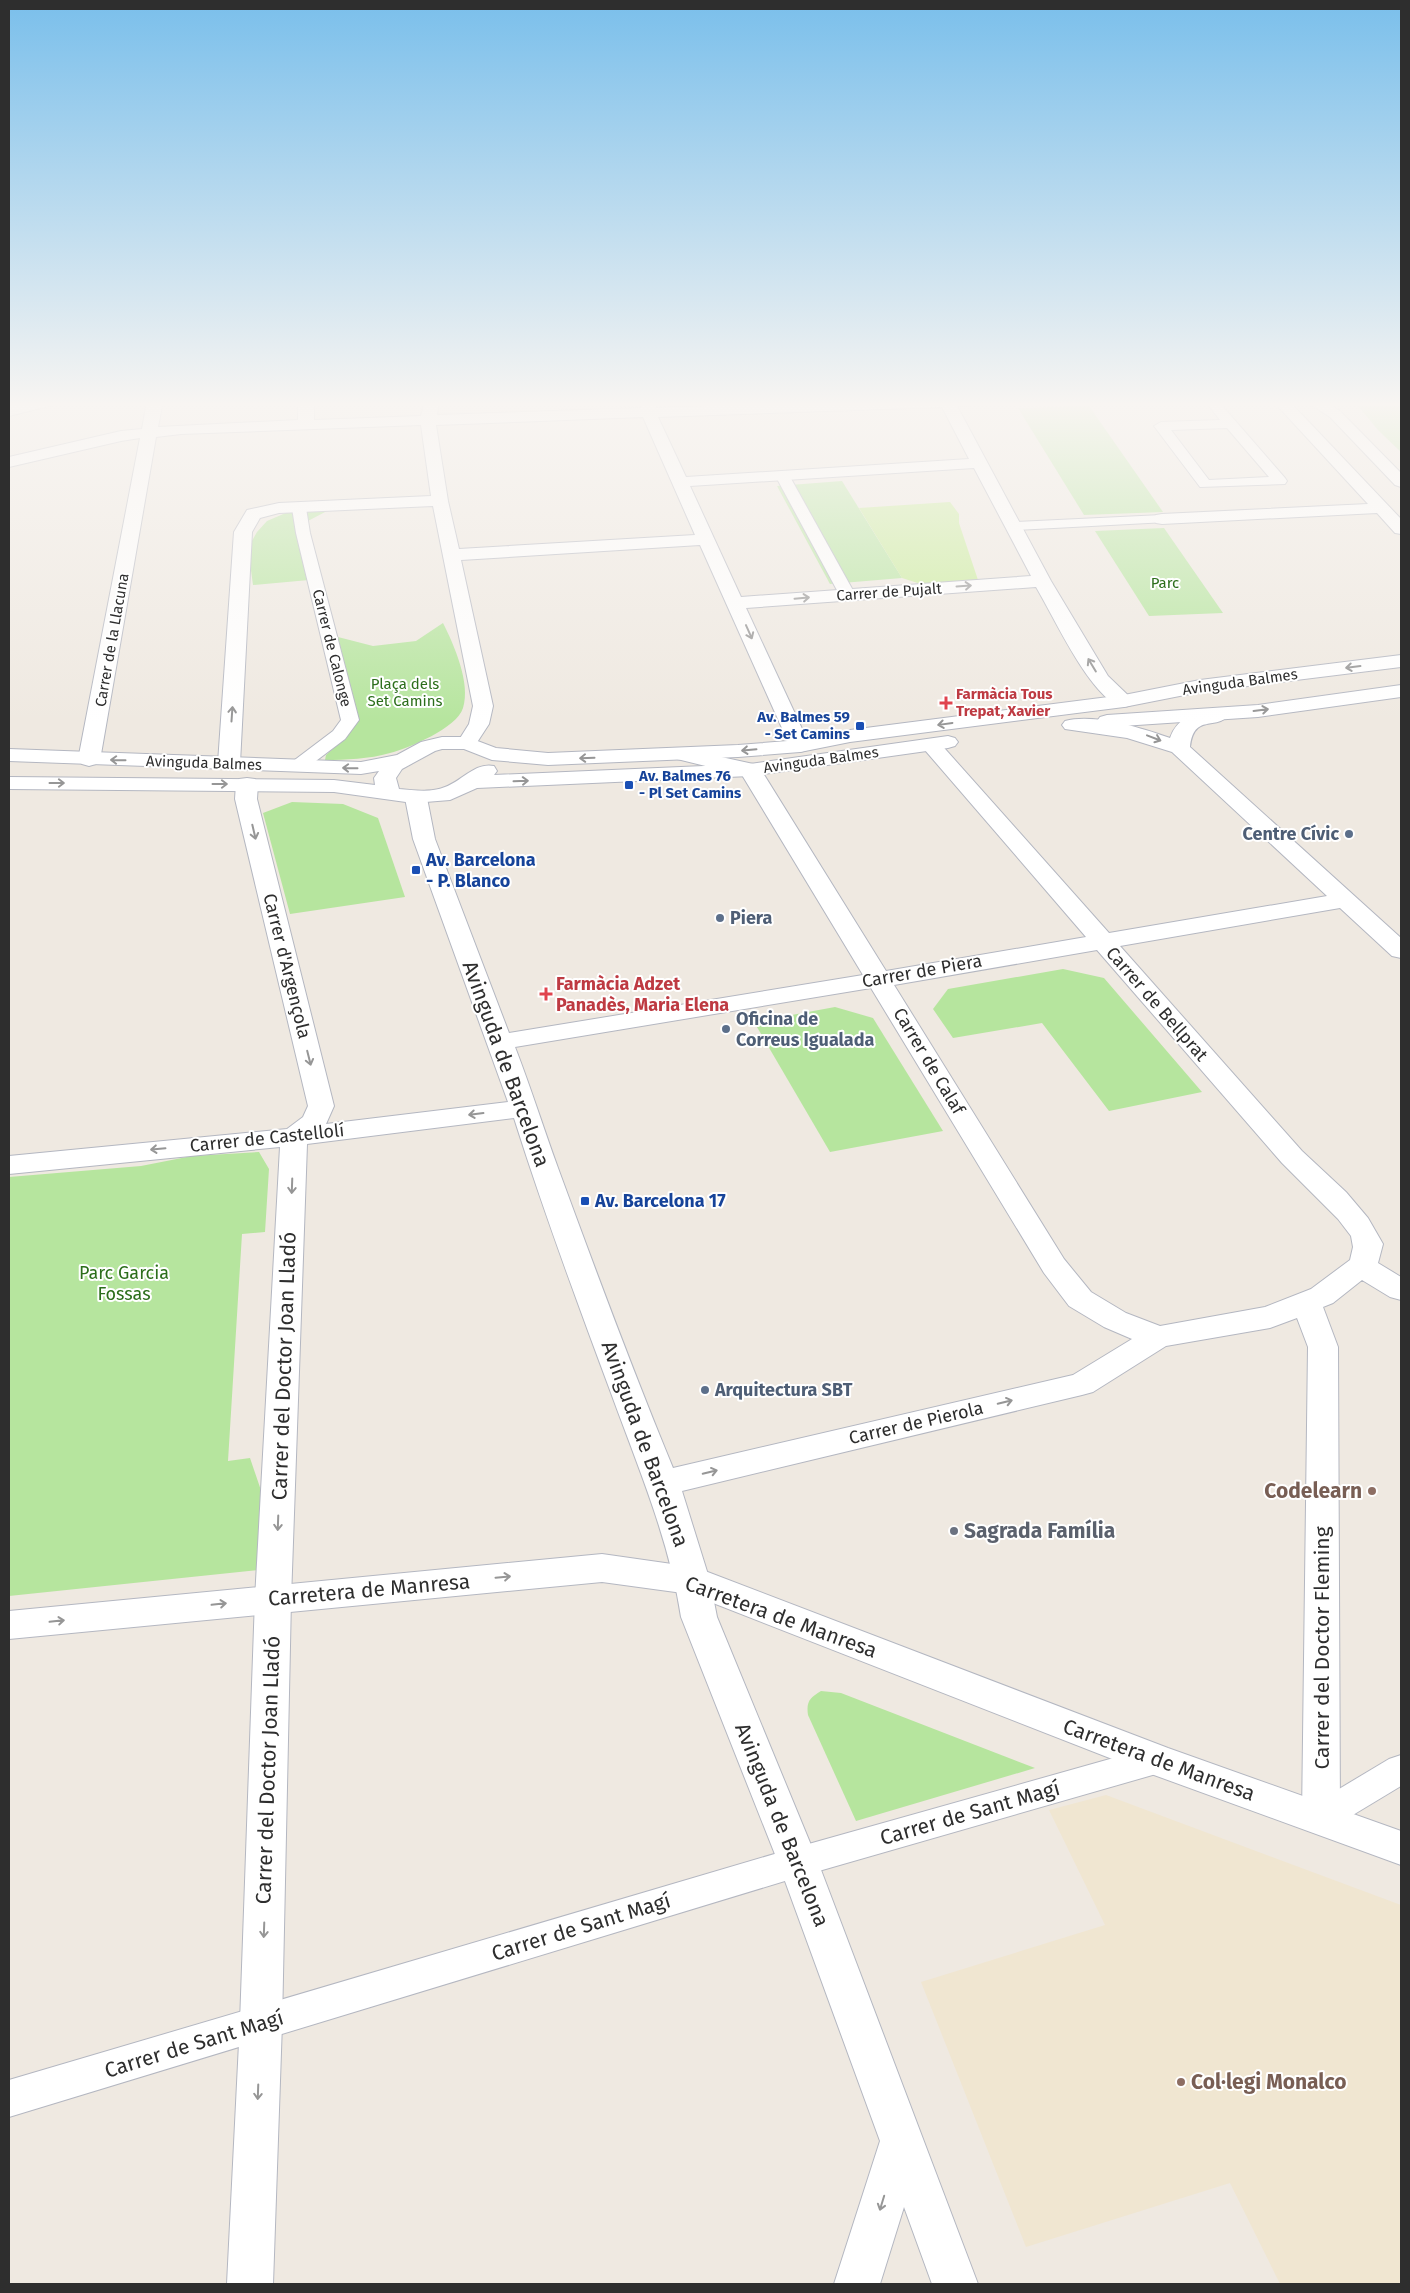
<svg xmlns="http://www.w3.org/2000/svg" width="1410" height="2293" viewBox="0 0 1410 2293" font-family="'Fira Sans',sans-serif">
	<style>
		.education { fill: #f0e6d1 }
		.green { fill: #b6e59e }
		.pitch { fill: #c9ec9a }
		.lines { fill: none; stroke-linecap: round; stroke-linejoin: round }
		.pedestrian-casing { stroke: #b4b7c1; stroke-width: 2 }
		.minor-casing { stroke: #b4b7c1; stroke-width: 2 }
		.tertiary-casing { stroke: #b4b7c1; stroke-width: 2 }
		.pedestrian { fill: #fff; fill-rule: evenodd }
		.minor { fill: #fff; fill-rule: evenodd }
		.tertiary { fill: #fff; fill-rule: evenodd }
		.oneway { stroke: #969696 }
		.health-dot { fill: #e0444e; stroke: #fff; stroke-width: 2 }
		.transit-dot { fill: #1a4fb4; stroke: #fff; stroke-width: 2 }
		.service-dot { fill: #5c6f8a; stroke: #fff; stroke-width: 2 }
		.education-dot { fill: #8d6e63; stroke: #fff; stroke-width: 2 }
		.worship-dot { fill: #6b7280; stroke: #fff; stroke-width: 2 }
		.labels { text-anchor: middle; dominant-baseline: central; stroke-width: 4; stroke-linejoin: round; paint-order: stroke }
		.far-park-label { font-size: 15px; fill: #2c6e1b; stroke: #fff }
		.far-street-label { font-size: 15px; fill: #2e2e2e; stroke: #fff }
		.far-health-label { font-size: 15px; font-weight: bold; fill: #be3a42; stroke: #fff; text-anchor: start }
		.far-transit-label { font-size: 15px; font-weight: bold; fill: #164399; stroke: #fff; text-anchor: end }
		.service-label { font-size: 18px; font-weight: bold; fill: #4e5e75; stroke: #fff; text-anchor: start }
		.transit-label { font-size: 18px; font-weight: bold; fill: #164399; stroke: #fff; text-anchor: start }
		.street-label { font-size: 18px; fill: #2e2e2e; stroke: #fff }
		.health-label { font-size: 18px; font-weight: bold; fill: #be3a42; stroke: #fff; text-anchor: start }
		.park-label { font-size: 18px; fill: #2c6e1b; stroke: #fff }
		.near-street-label { font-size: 21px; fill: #2e2e2e; stroke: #fff }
		.near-education-label { font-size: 21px; font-weight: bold; fill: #785e54; stroke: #fff; text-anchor: end }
		.near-worship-label { font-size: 21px; font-weight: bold; fill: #5b616d; stroke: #fff; text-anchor: start }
	</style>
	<rect width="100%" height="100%" fill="#efe9e1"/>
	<!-- education -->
	<g class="education">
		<polygon points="680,401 821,401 695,405"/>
		<polygon points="1106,1795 1401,1905 1401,2284 1280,2284 1230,2183 1026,2247 921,1982 1105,1925 1049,1810"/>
	</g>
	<!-- green -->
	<g class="green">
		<polygon points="1365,401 1401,401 1401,452 1378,430 1359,407"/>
		<polygon points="1089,406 1163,512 1084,515 1018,408"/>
		<polygon points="842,481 902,578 830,584 777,486"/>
		<polygon points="327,511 306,522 320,579 253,585 248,548 257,532 267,521 288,512"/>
		<polygon points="1164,528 1223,613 1149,616 1095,531"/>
		<path d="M443,623C454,645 471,683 463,708C457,728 409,748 390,753C369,759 346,760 325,760L326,755L349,734L356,721L355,704L344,671L338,637L373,646L416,641Z"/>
		<polygon points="292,802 343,804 378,818 405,897 290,914 263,813"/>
		<polygon points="1063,969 1104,978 1202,1092 1109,1111 1042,1023 953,1038 933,1009 948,989"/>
		<polygon points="835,1007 873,1018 943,1131 830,1152 754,1022"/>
		<polygon points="259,1152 269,1169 265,1232 242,1234 228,1461 250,1458 268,1511 259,1570 9,1596 9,1177 141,1166 192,1156"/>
		<path d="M821,1691L841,1693L1035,1768L856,1821L808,1715C806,1701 810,1698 821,1691Z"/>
	</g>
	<!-- pitch -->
	<polygon class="pitch" points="950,502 959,514 959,523 978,580 924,585 902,578 859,508"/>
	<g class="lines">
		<defs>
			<g id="pedestrian">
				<path d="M1205,401H1218L1285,478L1287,481L1285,484L1200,487L1154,426L1161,422L1220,420ZM1227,428L1269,477L1209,480L1171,430Z"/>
				<polygon points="782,471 789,475 855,594 853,597 847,599 839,594 775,475"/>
				<polygon points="299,504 306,508 310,533 359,720 345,739 304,770 292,770 289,766 292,762 333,731 341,720 296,533 292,508"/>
				<polygon points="1162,515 1167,516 1169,519 1167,522 1014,530 1007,526 1014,522"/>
				<polygon points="1156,1746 1168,1750 1172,1760 1168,1770 1156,1774 798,1877 9,2117 9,2080 798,1847"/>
				<polygon points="1401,1755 1401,1786 1333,1827 1321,1832 1309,1827 1304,1817 1309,1807 1389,1759"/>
			</g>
			<g id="minor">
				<polygon points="31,401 59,401 57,404 9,416 9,406"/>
				<path d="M147,401H163L158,427L298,420V401H314V420L421,416L425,401H439L437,415L641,408V401H657L656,408L834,401H977L970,406H957L1051,581L1108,676L1134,701L1131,705C1126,707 1121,708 1116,705C1085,686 1055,619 1036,587L746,608L810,746L807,750L800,752L793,750L790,746L700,545L461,560L493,706L489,724L474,747L467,749L460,747L457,743L469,724L473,706L433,506L279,513L260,518L252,532L240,763L236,767L229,769L222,767L218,763L234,532L247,510L279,503L431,496L421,425L181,434L156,437L100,760L96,764L89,766L82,764L78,760L140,438L121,441L9,467V457L121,431L142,429ZM942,407L969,459L686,477L658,417ZM643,417L695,535L459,549L448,501L436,425ZM974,468L1031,576L741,597L690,486Z"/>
				<polygon points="1273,401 1289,401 1401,519 1401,534 1395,533 1377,513 1162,524 1156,523 1153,519 1156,515 1162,514 1368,504"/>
				<path d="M1219,708L1226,710L1229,714C1217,732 1194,712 1190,747L1401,938V958L1392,956L1340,908L1120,946L1302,1151L1346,1192L1368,1218L1383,1244L1378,1263L1401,1277V1300L1390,1297L1362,1280L1333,1303L1323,1307L1338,1347L1340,1817L1335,1829L1321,1834L1307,1829L1302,1817L1308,1347L1297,1318L1270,1328L1166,1346L1093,1392L1082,1395L682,1491L710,1581L717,1617L818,1862L978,2284H932L904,2207L880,2284H834L880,2141L778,1862L681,1617C669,1539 638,1467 611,1393C577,1302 543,1210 514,1118L307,1144L291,1599L282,2023L273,2284H227L240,2023L255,1599L280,1147L9,1174V1156L287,1129L303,1117L308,1106L235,799L236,784L239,779L247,778L255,779L258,784L257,799L334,1106L326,1124L508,1102L413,839L405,798L408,793L416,791L424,793L427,798L435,839L509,1033L863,975L742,775L673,758L670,754L673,750L680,748L758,765L886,971L1086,937L924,749L921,745L924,741L931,739L938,741L1109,933L1327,896L1172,752L1127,738L1065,729L1062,725L1065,721C1094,713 1142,728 1170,738C1178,715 1198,713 1219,708ZM1097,950L1282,1163L1338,1219L1351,1236L1353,1247L1350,1260L1311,1289L1265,1307L1160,1326L1126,1313L1091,1292L1064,1259L894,985ZM871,988L1044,1273L1069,1306L1104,1327L1132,1339L1073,1375L673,1468C632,1369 595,1269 558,1168C543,1127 531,1088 515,1047Z"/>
			</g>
			<g id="tertiary">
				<polygon points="1305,401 1324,401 1340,411 1401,473 1401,487 1395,485 1330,417"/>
				<path d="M1401,655V667L1200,692L1124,707L850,742L800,752L738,757L548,765L492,760L464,749H442L435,751L402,769L396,778L399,789C414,790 431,793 445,787C462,781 475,762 494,766L497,771L494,775L750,764L948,736L955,738L958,742L955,746L948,748L750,776L477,788L450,800L413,803L334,792L9,789V777L334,780L375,785L374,778L379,771L361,774L9,761V749L361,762L397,755L421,742L442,737H467L496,748L548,753L738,745L800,740L850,730L1124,695L1200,680Z"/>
				<polygon points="1401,685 1401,697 1258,717 1107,727 1100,725 1097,721 1100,717 1107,715 1258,705"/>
				<polygon points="602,1554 693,1567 705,1571 1168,1748 1401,1831 1401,1865 1143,1771 690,1594 602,1582 9,1639 9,1611"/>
			</g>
		</defs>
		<!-- pedestrian casing -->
		<use href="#pedestrian" class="pedestrian-casing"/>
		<!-- minor casing -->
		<use href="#minor" class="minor-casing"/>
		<!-- tertiary casing -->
		<use href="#tertiary" class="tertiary-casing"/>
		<!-- pedestrian -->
		<use href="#pedestrian" class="pedestrian"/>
		<!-- minor -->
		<use href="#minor" class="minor"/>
		<!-- tertiary -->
		<use href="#tertiary" class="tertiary"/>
	</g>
	<!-- one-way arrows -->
	<defs><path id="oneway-shaft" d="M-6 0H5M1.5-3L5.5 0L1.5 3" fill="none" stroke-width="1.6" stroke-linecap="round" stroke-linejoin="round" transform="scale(1.25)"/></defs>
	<g class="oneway">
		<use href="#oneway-shaft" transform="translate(964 586) rotate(-4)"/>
		<use href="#oneway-shaft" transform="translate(802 598) rotate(-5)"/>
		<use href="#oneway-shaft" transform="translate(749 632) rotate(66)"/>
		<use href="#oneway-shaft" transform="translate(1092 665) rotate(-121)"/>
		<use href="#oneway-shaft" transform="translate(1353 667) rotate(173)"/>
		<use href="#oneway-shaft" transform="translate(1261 710) rotate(-7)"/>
		<use href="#oneway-shaft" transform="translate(232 714) rotate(-86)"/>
		<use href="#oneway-shaft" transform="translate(945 724) rotate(172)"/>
		<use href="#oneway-shaft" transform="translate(1154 738) rotate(21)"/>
		<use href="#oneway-shaft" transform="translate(749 750) rotate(175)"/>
		<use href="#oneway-shaft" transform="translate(587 758) rotate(178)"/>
		<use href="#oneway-shaft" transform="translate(118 760) rotate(-179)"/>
		<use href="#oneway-shaft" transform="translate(350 768) rotate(-179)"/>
		<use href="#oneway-shaft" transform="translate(521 781) rotate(-2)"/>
		<use href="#oneway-shaft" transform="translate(57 783)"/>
		<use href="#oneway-shaft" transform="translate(220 784)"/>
		<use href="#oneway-shaft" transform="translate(254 832) rotate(77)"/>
		<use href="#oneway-shaft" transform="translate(309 1058) rotate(76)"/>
		<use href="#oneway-shaft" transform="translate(476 1114) rotate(173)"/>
		<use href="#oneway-shaft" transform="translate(158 1149) rotate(175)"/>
		<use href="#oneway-shaft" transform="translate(292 1186) rotate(92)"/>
		<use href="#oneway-shaft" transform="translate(1005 1402) rotate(-13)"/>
		<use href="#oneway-shaft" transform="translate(710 1472) rotate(-13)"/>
		<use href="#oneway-shaft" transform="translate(278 1523) rotate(92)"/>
		<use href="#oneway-shaft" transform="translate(503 1577) rotate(-5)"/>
		<use href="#oneway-shaft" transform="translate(219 1604) rotate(-6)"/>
		<use href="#oneway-shaft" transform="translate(57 1621) rotate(-6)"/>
		<use href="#oneway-shaft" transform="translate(264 1930) rotate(92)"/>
		<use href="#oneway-shaft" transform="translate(258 2092) rotate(92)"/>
		<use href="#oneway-shaft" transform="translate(882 2203) rotate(107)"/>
	</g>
	<!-- sky -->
	<linearGradient id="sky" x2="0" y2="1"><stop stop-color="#7abfeb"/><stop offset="0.56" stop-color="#f8f5f2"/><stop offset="1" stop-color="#f8f5f2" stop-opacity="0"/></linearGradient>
	<rect width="1410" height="722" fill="url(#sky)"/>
	<!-- markers -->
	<g class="health-dot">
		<path d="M943.5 695.5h5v5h5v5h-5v5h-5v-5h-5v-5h5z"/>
		<path d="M543.5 986.5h5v5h5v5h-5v5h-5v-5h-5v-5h5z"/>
	</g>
	<g class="transit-dot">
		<rect x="855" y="721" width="10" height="10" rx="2.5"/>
		<rect x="624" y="780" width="10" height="10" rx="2.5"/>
		<rect x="411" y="865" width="10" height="10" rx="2.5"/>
		<rect x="580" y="1196" width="10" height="10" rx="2.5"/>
	</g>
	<g class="service-dot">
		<circle cx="1349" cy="834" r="5"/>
		<circle cx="720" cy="918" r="5"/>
		<circle cx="726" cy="1029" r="5"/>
		<circle cx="705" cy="1390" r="5"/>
	</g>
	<g class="education-dot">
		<circle cx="1372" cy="1491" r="5"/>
		<circle cx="1181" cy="2082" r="5"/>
	</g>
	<circle class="worship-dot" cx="954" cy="1531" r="5"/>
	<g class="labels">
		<!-- far-park labels -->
		<g class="far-park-label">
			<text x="1165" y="583">Parc</text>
			<text x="405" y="684">Plaça dels<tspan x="405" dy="17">Set Camins</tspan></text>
		</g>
		<!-- far-street labels -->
		<g class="far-street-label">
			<text transform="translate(889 592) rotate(-4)">Carrer de Pujalt</text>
			<text transform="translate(112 640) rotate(-80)">Carrer de la Llacuna</text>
			<text transform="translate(332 648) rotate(76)">Carrer de Calonge</text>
			<text transform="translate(1240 682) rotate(-8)">Avinguda Balmes</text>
			<text transform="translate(821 760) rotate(-8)">Avinguda Balmes</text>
			<text transform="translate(204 763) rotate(2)">Avinguda Balmes</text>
		</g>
		<!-- far-health labels -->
		<g class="far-health-label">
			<text x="956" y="694">Farmàcia Tous<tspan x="956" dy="17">Trepat, Xavier</tspan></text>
		</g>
		<!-- far-transit labels -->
		<g class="far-transit-label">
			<text x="850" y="717">Av. Balmes 59<tspan x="850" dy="17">- Set Camins</tspan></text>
			<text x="639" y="776" text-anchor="start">Av. Balmes 76<tspan x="639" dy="17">- Pl Set Camins</tspan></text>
		</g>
		<!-- service labels -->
		<g class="service-label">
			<text x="1339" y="834" text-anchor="end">Centre Cívic</text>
			<text x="730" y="918">Piera</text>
			<text x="736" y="1019">Oficina de<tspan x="736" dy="21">Correus Igualada</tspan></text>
			<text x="715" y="1390">Arquitectura SBT</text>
		</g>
		<!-- transit labels -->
		<g class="transit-label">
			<text x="426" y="860">Av. Barcelona<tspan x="426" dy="21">- P. Blanco</tspan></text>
			<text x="595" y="1201">Av. Barcelona 17</text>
		</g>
		<!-- street labels -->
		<g class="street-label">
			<text transform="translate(287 966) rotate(76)">Carrer d'Argençola</text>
			<text transform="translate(922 971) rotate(-10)">Carrer de Piera</text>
			<text transform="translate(1157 1004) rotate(49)">Carrer de Bellprat</text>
			<text transform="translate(929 1061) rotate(59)">Carrer de Calaf</text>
			<text transform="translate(267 1138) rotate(-6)">Carrer de Castellolí</text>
			<text transform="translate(916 1423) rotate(-13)">Carrer de Pierola</text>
		</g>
		<!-- health labels -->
		<g class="health-label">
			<text x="556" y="984">Farmàcia Adzet<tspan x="556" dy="21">Panadès, Maria Elena</tspan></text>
		</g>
		<!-- park labels -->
		<g class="park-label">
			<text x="124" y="1273">Parc Garcia<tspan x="124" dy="21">Fossas</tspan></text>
		</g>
		<!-- near-street labels -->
		<g class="near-street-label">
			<text transform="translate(506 1064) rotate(70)">Avinguda de Barcelona</text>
			<text transform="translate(284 1366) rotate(-88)">Carrer del Doctor Joan Lladó</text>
			<text transform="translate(645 1444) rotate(70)">Avinguda de Barcelona</text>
			<text transform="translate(369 1590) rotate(-5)">Carretera de Manresa</text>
			<text transform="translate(781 1617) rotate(20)">Carretera de Manresa</text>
			<text transform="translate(1322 1648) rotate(-90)">Carrer del Doctor Fleming</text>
			<text transform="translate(1159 1760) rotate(20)">Carretera de Manresa</text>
			<text transform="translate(268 1770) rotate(-88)">Carrer del Doctor Joan Lladó</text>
			<text transform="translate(970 1813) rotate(-16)">Carrer de Sant Magí</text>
			<text transform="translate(782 1825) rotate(68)">Avinguda de Barcelona</text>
			<text transform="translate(581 1927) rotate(-17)">Carrer de Sant Magí</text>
			<text transform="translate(194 2044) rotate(-17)">Carrer de Sant Magí</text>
		</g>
		<!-- near-education labels -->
		<g class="near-education-label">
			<text x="1362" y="1491">Codelearn</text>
			<text x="1191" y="2082" text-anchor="start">Col·legi Monalco</text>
		</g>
		<!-- near-worship labels -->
		<g class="near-worship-label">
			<text x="964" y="1531">Sagrada Família</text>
		</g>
	</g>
	<!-- border -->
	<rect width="1410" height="2293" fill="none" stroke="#2e2e2e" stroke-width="20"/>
</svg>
